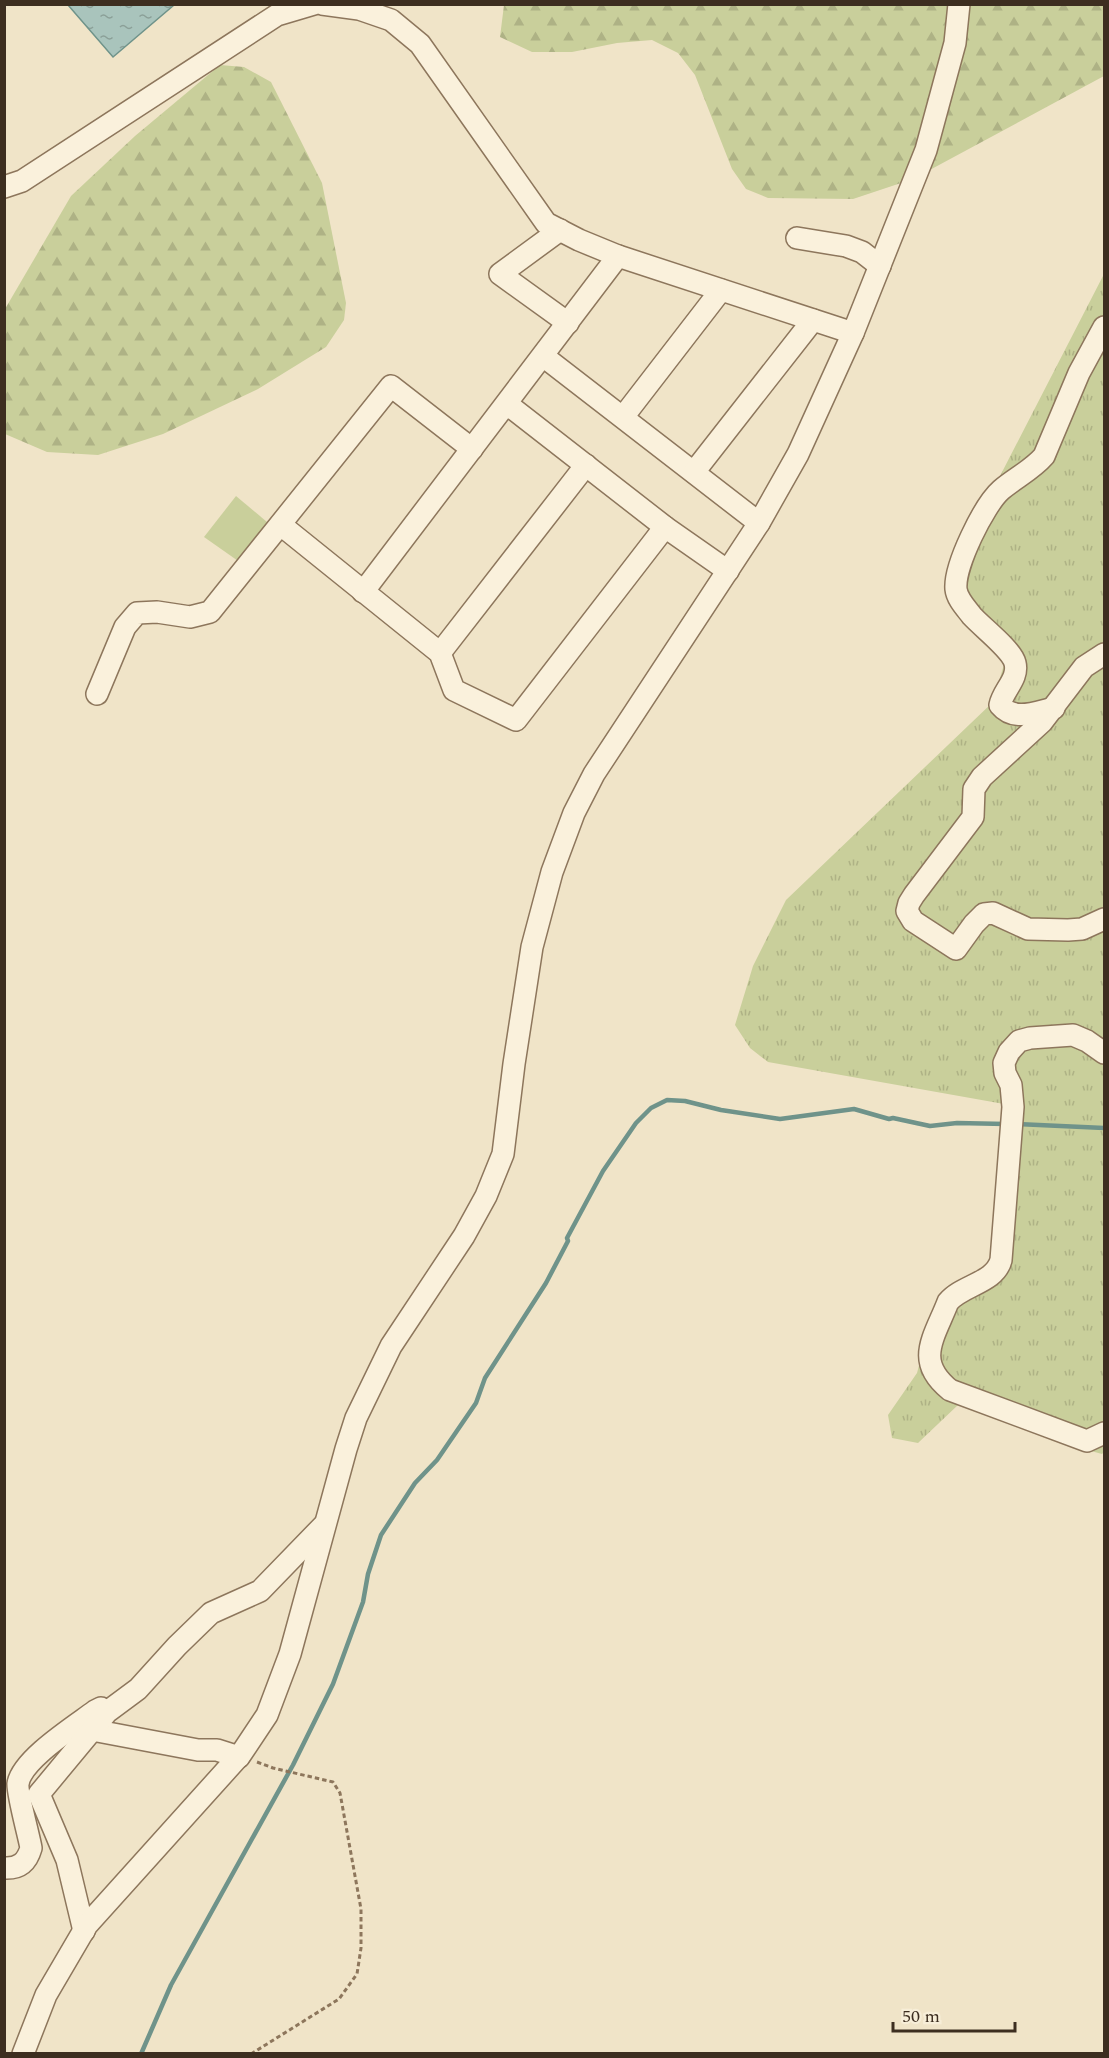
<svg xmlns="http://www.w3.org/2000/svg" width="1109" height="2058" viewBox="0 0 1109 2058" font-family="Spectral,serif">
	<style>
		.grass { fill: url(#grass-tufts) }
		.forest { fill: url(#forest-firs) }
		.park { fill: #c9cf9b }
		.water { fill: url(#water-ripples); stroke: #6f938a; stroke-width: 1.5 }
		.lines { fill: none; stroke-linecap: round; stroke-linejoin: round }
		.stream { stroke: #6f938a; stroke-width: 4.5 }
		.minor-casing { stroke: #8d765c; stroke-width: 24 }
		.path { stroke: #8d765c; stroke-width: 3; stroke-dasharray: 4.5 3; stroke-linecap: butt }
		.minor { stroke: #faf1dc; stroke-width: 21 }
	</style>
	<defs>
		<pattern id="grass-tufts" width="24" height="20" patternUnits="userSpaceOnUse" patternTransform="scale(1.5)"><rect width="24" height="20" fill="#c9cf9b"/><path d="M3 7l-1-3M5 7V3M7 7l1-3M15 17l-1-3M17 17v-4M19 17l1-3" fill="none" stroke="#aeb285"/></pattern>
		<pattern id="forest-firs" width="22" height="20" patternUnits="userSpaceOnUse" patternTransform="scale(1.5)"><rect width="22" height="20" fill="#c9cf9b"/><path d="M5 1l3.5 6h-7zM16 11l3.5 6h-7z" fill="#aeb285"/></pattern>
		<pattern id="water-ripples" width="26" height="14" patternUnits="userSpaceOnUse" patternTransform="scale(1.5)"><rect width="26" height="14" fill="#a9c4bc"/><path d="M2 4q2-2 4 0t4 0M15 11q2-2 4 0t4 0" fill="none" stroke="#8ba098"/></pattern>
	</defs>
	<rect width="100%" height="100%" fill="#f0e4c8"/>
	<!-- grass -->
	<polygon class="grass" points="1104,274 1104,1452 1102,1454 1051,1440 990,1404 958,1405 918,1443 892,1438 888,1415 917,1373 937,1298 968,1281 992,1263 1004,1104 768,1062 750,1048 735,1025 753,966 786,900 993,702 1005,661 957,614 946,581"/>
	<!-- forest -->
	<g class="forest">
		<polygon points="504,5 1104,5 1104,76 913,179 853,199 768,198 746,189 732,169 695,75 678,53 652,40 617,43 572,52 532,52 500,37"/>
		<polygon points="220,65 244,67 271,82 322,183 346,303 344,320 326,347 258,389 163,434 98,455 47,452 5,434 5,309 71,196 135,136"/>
	</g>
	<!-- park -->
	<polygon class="park" points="236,496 267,522 267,531 241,563 204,537"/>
	<!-- water -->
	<polygon class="water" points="68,5 174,5 113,57"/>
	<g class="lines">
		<!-- stream -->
		<g class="stream">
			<polyline points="1017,1124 1104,1128"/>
			<polyline points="141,2054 171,1985 293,1765 333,1684 363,1602 368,1574 381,1535 415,1483 437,1460 476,1403 485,1378 546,1283 568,1241 567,1238 603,1171 636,1123 651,1108 667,1100 685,1101 721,1110 780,1119 854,1109 889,1119 893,1118 930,1126 957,1123 1006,1124"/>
		</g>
		<defs>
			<g id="minor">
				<polyline points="322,4 359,9 391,20 420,44 546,223 579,240 618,256 853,333"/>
				<polyline points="4,187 22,181 277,15 314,4"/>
				<polyline points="560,230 500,274 568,323"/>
				<polyline points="797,238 846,246 862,252 880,266"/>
				<polyline points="543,356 759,523"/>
				<polyline points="507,404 665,527 728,571"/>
				<polyline points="623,417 721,290"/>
				<polyline points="694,472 813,320"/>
				<polyline points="281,525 440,653 454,690 516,720 665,527"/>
				<polyline points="363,592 618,256"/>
				<polyline points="440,653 586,465"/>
				<polyline points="1104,654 1084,667 1042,722 982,777 974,789 973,817 914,895 909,903 907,911 913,921 956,949 974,924 984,914 993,913 1028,929 1068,930 1082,929 1104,919"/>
				<polyline points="97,694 125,627 137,613 157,612 190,617 210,612 391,386 472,449"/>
				<path d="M1054,708C1036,712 1014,722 1000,705C1003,690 1019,679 1015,663C1012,650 982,627 972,616C966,608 957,599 956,589C954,566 984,505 1001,490C1015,478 1032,470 1044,456L1079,373L1104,327"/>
				<path d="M1104,1053L1087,1041L1073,1035L1030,1038L1019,1041L1009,1052L1004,1063L1005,1073L1011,1085L1013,1107L1001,1260C995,1283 962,1285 948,1302C934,1338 914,1361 950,1390L1087,1441L1104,1433"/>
				<polyline points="92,1730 198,1750 217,1750 239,1757"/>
				<path d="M4,1868C19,1869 27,1862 31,1848C29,1836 17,1793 18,1784C21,1760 75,1726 95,1711L101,1708"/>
				<polyline points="84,1931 67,1860 39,1794 107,1712 138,1689 177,1646 211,1613 260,1591 323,1526"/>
				<polyline points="23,2054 46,1995 87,1925 241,1754 267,1715 290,1654 346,1449 356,1418 391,1346 464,1236 486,1196 503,1154 514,1064 532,947 552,872 574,813 594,774 759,523 798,454 853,333 926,150 955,43 959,4"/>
			</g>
		</defs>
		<!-- minor casing -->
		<use href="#minor" class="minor-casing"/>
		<!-- path -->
		<polyline class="path" points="251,2054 339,1999 357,1974 361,1948 361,1909 340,1793 333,1782 273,1768 257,1762"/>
		<!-- minor -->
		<use href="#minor" class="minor"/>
	</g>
	<!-- border -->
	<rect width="1109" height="2058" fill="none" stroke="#3d2e20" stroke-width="12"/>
	<!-- scale -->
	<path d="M893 2022v9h122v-9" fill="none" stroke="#3d2e20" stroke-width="3"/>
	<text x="902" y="2022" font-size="18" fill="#3d2e20" stroke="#f7eed8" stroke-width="4.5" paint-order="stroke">50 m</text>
</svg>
